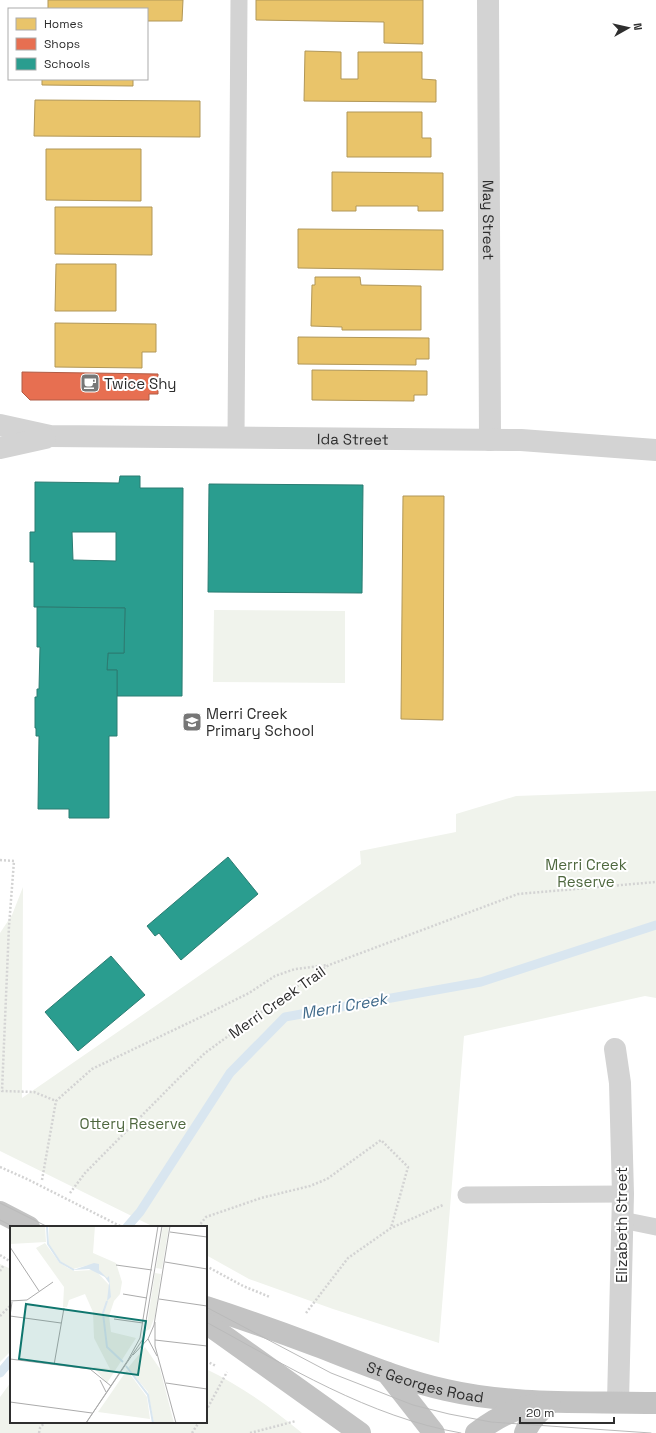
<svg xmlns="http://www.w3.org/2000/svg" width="656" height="1433" viewBox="0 0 656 1433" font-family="'Space Grotesk',sans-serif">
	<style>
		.green { fill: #f0f3ec }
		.homes { fill: #e9c46a; stroke: #b19758 }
		.shops { fill: #e76f51; stroke: #b05c46 }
		.schools { fill: #2a9d8f; stroke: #2b7c72; fill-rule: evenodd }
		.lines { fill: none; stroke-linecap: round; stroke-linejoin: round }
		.stream { stroke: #d9e6f0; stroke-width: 9 }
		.path { stroke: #d3d3d3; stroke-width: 2.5; stroke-dasharray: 2 2; stroke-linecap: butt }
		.service { stroke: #d3d3d3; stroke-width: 17 }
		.minor { stroke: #d3d3d3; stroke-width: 22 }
		.trunk { stroke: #c3c3c3; stroke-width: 22 }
		.tram { stroke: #bababa; stroke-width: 1 }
		.labels { text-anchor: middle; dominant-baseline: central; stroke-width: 4; stroke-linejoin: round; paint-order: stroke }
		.street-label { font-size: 15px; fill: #2e2e2e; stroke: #fff }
		.poi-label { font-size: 15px; fill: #2e2e2e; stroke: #fff; text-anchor: start }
		.park-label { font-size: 15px; fill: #4e673e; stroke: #fff }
		.water-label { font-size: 16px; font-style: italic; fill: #406a8b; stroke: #fff }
		.inset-river { fill: none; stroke: #d9e6f0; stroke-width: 2 }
		.inset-road { fill: none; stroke: #ababab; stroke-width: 1 }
		.view { fill: #0f766e; fill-opacity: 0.15; stroke: #0f766e; stroke-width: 2 }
		.inset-edge { fill: none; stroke: #2e2e2e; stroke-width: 2 }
	</style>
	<rect width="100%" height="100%" fill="#fff"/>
	<!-- green -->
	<g class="green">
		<polygon points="214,610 345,611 345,683 213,682"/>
		<polygon points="656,791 656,998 645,996 464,1036 439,1343 333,1309 249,1279 206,1255 206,1227 154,1227 0,1151 0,933 12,915 23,887 22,1098 361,864 360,851 456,832 456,814 516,796"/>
		<polygon points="0,1264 11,1269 11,1351 0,1362"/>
		<path d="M206,1369C241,1386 272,1408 302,1433H0V1397L11,1382V1422H206Z"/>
	</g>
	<!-- homes -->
	<g class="homes">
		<polygon points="48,0 183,0 182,21 147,21 147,9 48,9"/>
		<polygon points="256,0 423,0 423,44 384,43 384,22 256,20"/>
		<polygon points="305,51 341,52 341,79 358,79 358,52 422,52 422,79 436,80 436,102 304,101"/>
		<polygon points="42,79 133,79 133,86 42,85"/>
		<polygon points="35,100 200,101 200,137 34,136"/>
		<polygon points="347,112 422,112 422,138 431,138 431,157 347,157"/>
		<polygon points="46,149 141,149 141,201 46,200"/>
		<polygon points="332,172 443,173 443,211 418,211 418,206 356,206 356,211 332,211"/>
		<polygon points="55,207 152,207 152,255 55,254"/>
		<polygon points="298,229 443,230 443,270 298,268"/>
		<polygon points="56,264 116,264 116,311 55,311"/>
		<polygon points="315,277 360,277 361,285 421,286 421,330 342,330 342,327 311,326 312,285 315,285"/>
		<polygon points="55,323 156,324 156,352 142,352 142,368 55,367"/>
		<polygon points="298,337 429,338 429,359 416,359 416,365 298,364"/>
		<polygon points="312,370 427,371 427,395 414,395 414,401 312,400"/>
		<polygon points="403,496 444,496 443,720 401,719"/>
	</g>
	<!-- shops -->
	<polygon class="shops" points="22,372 158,374 158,394 149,394 149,400 30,400 22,392"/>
	<!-- schools -->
	<g class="schools">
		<path d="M120,476H140V488H183L182,696H117V670H107L108,653H124L125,608L34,607V562H30V532H35V482L119,483ZM72,532H116V561L73,560Z"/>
		<polygon points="209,484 363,485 362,593 208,592"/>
		<polygon points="37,607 125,608 124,653 108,653 107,670 117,670 117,736 109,736 109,818 69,818 69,809 38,809 39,736 36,736 36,728 35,728 35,697 37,697 37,689 39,689 40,647 37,647"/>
		<polygon points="228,857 258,894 181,960 159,933 155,936 147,926"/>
		<polygon points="111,956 145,995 78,1051 45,1012"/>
	</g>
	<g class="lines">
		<!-- stream -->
		<g class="stream">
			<polyline points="127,1227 140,1212 230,1073 285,1017 481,982 656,925"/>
			<polyline points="0,1373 11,1360"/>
		</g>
		<!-- path -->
		<g class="path">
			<polyline points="0,860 14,861 9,926 2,1091 34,1092 56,1101"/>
			<polyline points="0,1167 27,1179 122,1227"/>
			<polyline points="42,1180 56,1101 92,1069 203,1016 249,993 275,976 295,969 328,965"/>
			<polyline points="70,1193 85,1173 177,1080 205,1053 283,996 329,965 518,894 656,882"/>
			<polyline points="198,1227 206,1217 261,1198 310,1186 327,1179 381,1140 408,1167 391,1228"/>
			<polyline points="0,1255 11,1262"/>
			<polyline points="206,1266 243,1286 270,1297"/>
			<polyline points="0,1271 3,1266"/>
			<polyline points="306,1313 348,1258 391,1228 443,1205"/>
			<polyline points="0,1316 11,1305"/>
			<polyline points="206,1361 216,1366"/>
			<polyline points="206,1411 227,1372"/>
			<polyline points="39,1433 40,1428 45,1422"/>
			<polyline points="192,1433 199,1422"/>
			<polyline points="250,1433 296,1421"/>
		</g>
		<!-- service -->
		<g class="service">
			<polyline points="236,438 239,0"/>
			<polyline points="466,1195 623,1194"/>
			<polyline points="622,1220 656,1227"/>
		</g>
		<!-- minor -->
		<g class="minor">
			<path id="s1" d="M488,0L490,440"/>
			<path id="s2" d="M0,425L50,436L521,440L656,450"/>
			<polyline points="0,448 45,438"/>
			<polyline points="615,1049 620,1083 623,1194 618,1402"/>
		</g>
		<!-- trunk -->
		<g class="trunk">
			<polyline points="0,1212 29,1227"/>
			<path id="s3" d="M206,1307C243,1319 280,1332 317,1346C359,1362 401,1380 446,1390C516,1406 585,1401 656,1403"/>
			<polyline points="206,1323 360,1433"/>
			<polyline points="387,1373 434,1433"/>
			<path d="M476,1433C493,1420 511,1410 532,1405"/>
			<path d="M525,1433C530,1420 539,1411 550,1403"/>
		</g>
		<!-- tram -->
		<g class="tram">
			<polyline points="0,1203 48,1227"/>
			<polyline points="0,1220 14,1227"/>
			<polyline points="206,1307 331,1373 413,1405 449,1414 491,1422 651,1433"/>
			<path d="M206,1322C287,1366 369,1417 461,1433"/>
		</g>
	</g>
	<!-- icons -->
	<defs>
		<symbol id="cafe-square" viewBox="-11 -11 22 22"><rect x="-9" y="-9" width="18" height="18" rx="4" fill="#777" stroke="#fff"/><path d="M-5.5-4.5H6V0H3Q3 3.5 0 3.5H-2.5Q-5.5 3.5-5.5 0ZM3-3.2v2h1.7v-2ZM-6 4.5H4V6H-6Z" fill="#fff"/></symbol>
		<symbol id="school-square" viewBox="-11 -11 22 22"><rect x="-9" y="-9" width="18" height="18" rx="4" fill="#777" stroke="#fff"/><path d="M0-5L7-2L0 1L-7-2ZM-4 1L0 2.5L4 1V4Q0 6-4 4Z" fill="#fff"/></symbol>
	</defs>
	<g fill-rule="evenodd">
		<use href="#cafe-square" x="79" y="372" width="22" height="22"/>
		<use href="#school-square" x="181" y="711" width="22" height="22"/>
	</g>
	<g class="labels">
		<!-- street labels -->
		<g class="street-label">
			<text stroke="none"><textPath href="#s1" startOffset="220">May Street</textPath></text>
			<text stroke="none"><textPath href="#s2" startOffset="354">Ida Street</textPath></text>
			<text transform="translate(277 1002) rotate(-35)">Merri Creek Trail</text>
			<text transform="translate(621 1225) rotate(-90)">Elizabeth Street</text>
			<text stroke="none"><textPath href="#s3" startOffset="232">St Georges Road</textPath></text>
		</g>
		<!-- poi labels -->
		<g class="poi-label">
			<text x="104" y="383">Twice Shy</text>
			<text x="206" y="713">Merri Creek<tspan x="206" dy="17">Primary School</tspan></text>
		</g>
		<!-- park labels -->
		<g class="park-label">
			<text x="586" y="864">Merri Creek<tspan x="586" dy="17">Reserve</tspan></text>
			<text x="133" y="1123">Ottery Reserve</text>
		</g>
		<!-- water labels -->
		<g class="water-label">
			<text transform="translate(344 1006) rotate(-10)">Merri Creek</text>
		</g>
	</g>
	<!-- overview -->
	<g transform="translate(10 1226)">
		<rect width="197" height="197" fill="#fff"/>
		<path d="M0,0H35L36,16L0,18ZM39,0H85L83,27L106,37L112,56L110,68L104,75L99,90L101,106L126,112L97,157L83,141L100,143L84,112L83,86L75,68L59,74L57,81H53L54,61L26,22L35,17L49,36L58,42L65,45L82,44L87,46L100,60V57L87,42L79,39L63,43L51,36L39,19ZM153,0H159L152,43L146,42ZM145,47L151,48L145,90L140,103L136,105ZM135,121L150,143L164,197H144L138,166L118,142ZM117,144L137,171L140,193L88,186Z" fill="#f0f3ec"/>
		<path d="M84,37L89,38V44L97,52L99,50L101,71L97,75L99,57L95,51L79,43L63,44Z" fill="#d9e6f0"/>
		<path class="inset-river" d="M37,0L38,18L50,36L64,44M97,75L93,87L97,121L113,136M116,140L138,169L143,197"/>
		<path class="inset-road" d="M160,6L197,11M0,21L29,65M155,36L197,43M106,39L142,44M113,68L137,72M149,73L197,80M0,75L17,74L43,56M0,90L51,97M0,90L2,76M104,93L133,97M145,96V120L166,197M138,113L147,130M145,114L197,120M123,129L138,113L144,99L160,0M0,133L80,143L101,160M44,139L54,82M90,154L96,166M156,157L197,163M0,176L82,187M76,197L118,134L130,112L148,0M76,197L133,113L152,0"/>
		<path class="view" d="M16,78L136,95L128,149L9,133Z"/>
		<rect width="197" height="197" class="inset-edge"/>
	</g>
	<!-- legend -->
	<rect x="8" y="8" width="140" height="72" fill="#ffffff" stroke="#ababab"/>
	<rect x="16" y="18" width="20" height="12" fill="#e9c46a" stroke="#ababab"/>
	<text x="44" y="28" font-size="12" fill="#2e2e2e">Homes</text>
	<rect x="16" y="38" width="20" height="12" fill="#e76f51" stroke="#ababab"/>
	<text x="44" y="48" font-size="12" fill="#2e2e2e">Shops</text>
	<rect x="16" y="58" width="20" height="12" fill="#2a9d8f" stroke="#ababab"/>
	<text x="44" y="68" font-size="12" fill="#2e2e2e">Schools</text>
	<!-- north arrow -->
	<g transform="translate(628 28) rotate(82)" stroke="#ffffff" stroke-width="3" paint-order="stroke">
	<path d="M0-3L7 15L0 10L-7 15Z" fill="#2e2e2e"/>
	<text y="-6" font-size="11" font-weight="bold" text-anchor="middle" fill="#2e2e2e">N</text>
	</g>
	<!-- scale -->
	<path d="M520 1417v6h94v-6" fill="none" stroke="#2e2e2e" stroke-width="2"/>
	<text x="526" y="1417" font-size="12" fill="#2e2e2e" stroke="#ffffff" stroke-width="3" paint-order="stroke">20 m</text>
</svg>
